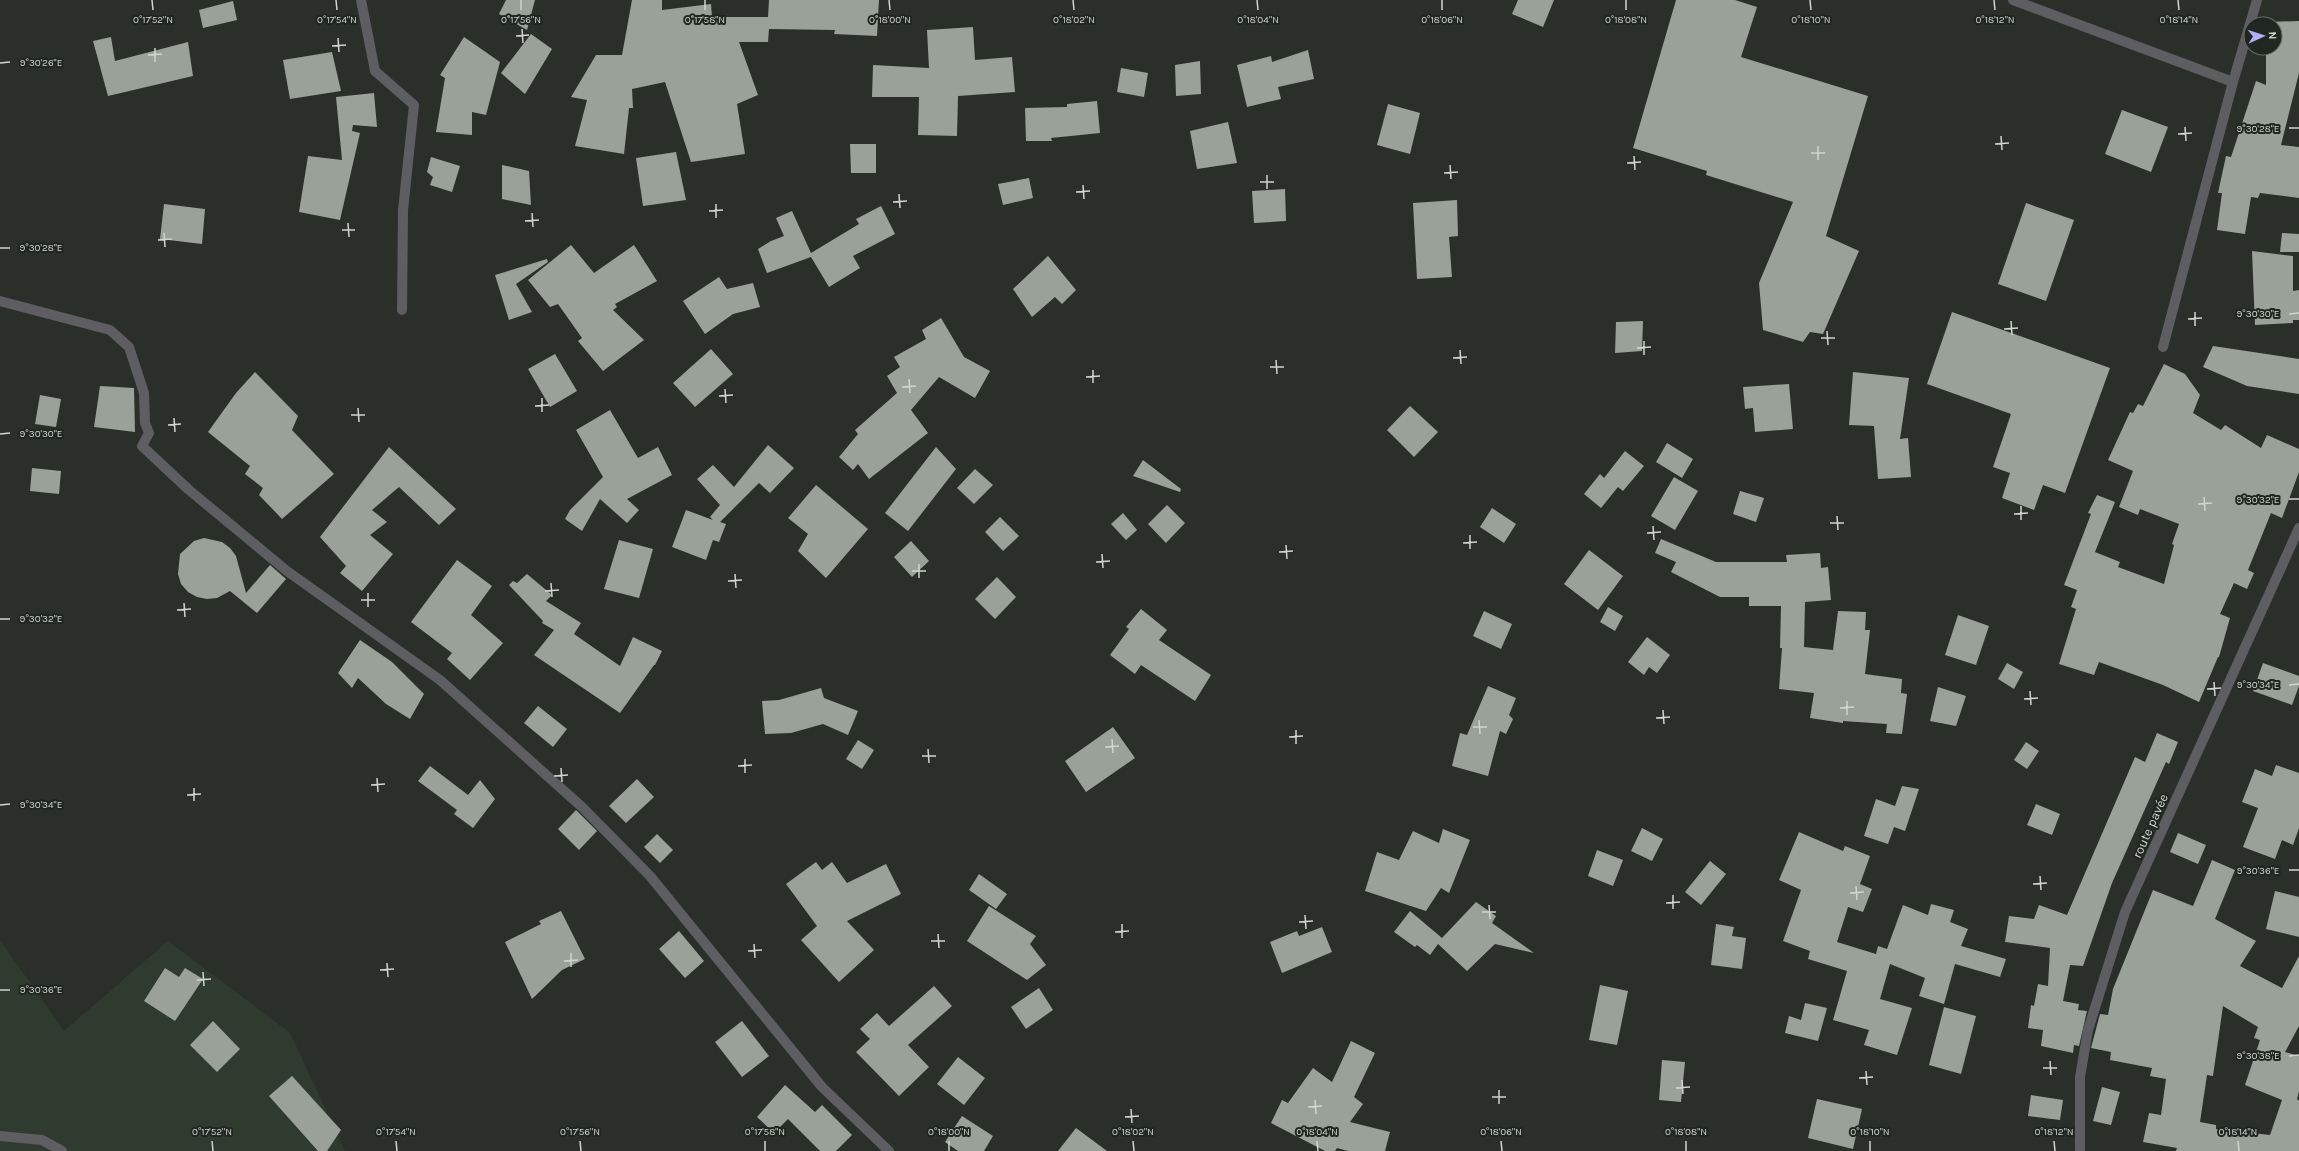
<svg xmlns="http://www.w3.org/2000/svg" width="2299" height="1151" viewBox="0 0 2299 1151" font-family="Karla,sans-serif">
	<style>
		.built { fill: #303b2f }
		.building { fill: #9aa199; fill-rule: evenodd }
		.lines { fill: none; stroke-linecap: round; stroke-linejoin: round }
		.service { stroke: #5e5d62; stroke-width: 10 }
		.minor { stroke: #5e5d62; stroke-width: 10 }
		.ticks { fill: none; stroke: #d1d4d0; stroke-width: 1.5 }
		.labels { text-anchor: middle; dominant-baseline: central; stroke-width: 4; stroke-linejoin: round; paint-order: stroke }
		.street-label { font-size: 13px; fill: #d1d4d0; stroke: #202620 }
		.ticks-label { font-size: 10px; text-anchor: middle; fill: #d1d4d0; stroke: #202620; stroke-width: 4; stroke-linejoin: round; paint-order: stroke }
	</style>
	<rect width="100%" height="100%" fill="#2a3029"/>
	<!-- built -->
	<polygon class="built" points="0,940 64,1031 168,941 290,1033 345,1151 0,1151"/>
	<!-- building -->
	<g class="building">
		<polygon points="506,0 535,0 527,30 499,14"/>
		<polygon points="632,0 662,0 662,10 711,4 712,17 768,17 769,0 879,0 877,36 834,34 835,30 769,29 768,42 739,42 758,95 737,104 745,154 691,162 665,82 632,89 633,108 629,108 624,154 575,146 587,100 571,97 596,55 622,55"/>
		<polygon points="1518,0 1554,0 1543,27 1512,14"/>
		<polygon points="1676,0 1735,0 1757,7 1741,57 1868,96 1826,236 1859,251 1823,334 1810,332 1803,342 1763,330 1759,283 1793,202 1706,175 1707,171 1633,148"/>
		<polygon points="233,1 237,20 203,28 199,10"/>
		<polygon points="2299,21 2299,73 2281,145 2299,147 2299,198 2260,193 2258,198 2251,197 2245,234 2217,230 2222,193 2218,193 2226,156 2231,157 2256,81 2266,85 2266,48 2275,48 2275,24 2267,22"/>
		<polygon points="973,27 975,60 1012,57 1015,92 958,96 957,136 918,135 919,97 872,97 873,65 929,68 927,30"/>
		<polygon points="531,34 552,49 525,94 501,73"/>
		<polygon points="111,37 115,61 188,42 193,76 108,96 93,41"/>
		<polygon points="464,37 500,62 486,115 472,112 472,135 436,132 445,78 440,75"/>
		<polygon points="1308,50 1314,79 1278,87 1281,99 1247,107 1237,65 1271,56 1272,62"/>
		<polygon points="332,52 341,91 290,99 283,60"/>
		<polygon points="1200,61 1201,94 1176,96 1175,65"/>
		<polygon points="1121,68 1148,73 1144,97 1117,92"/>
		<polygon points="374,93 377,127 353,125 352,131 360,133 340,220 299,212 308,156 342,160 336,97"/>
		<polygon points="1097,101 1100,133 1051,138 1052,141 1026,141 1025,108 1067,107 1067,104"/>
		<polygon points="1388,104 1420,113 1410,154 1377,145"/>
		<polygon points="2122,110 2168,127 2151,172 2105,154"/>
		<polygon points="1228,122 1237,163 1197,169 1190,131"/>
		<polygon points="850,144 876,144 876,173 851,173"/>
		<polygon points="676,152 686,200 643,206 636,158"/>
		<polygon points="431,157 460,166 452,192 430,185 433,177 427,172"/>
		<polygon points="502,165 529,171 531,205 502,199"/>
		<polygon points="1029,178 1033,198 1003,205 998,184"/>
		<polygon points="1285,189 1286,221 1254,223 1252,191"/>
		<polygon points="1457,200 1458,236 1449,237 1452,277 1417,279 1413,203"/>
		<polygon points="2026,203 2074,220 2046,301 1998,284"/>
		<polygon points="164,204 205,209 202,244 160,239"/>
		<polygon points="881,206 895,234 853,256 860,268 829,287 811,257 767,273 758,249 771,241 784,236 776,218 792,211 811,253 859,224 856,219"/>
		<polygon points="2282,233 2299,234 2299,252 2280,252"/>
		<polygon points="571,245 594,273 634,245 657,281 615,304 617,307 613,310 644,340 603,371 578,341 582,338 558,304 550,307 528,280"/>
		<polygon points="2252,251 2293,256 2293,291 2299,290 2299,320 2293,320 2293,323 2255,325"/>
		<polygon points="1048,256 1076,290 1062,304 1055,297 1032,317 1013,289"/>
		<polygon points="547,259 548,262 516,284 532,312 509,320 495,275"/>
		<polygon points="719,277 727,289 753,283 760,307 733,314 705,334 683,301"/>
		<polygon points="1952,312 2110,368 2065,493 2043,485 2034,510 2002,498 2010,473 1993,467 2011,414 1927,384"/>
		<polygon points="941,318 964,357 990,371 975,398 939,377 911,410 928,433 869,479 858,464 853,470 839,457 858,434 855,430 897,393 887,376 900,367 894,357 926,339 922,330"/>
		<polygon points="1643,321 1642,351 1615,353 1616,322"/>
		<polygon points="2213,346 2299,359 2299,394 2247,386 2203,367"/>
		<polygon points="711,349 733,374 695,407 673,383"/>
		<polygon points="555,354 577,391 550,407 528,369"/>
		<polygon points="2164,364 2185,374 2200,395 2193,413 2221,430 2225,425 2261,448 2267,435 2299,449 2299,472 2282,518 2271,513 2248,570 2254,573 2247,589 2234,583 2220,614 2230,618 2219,657 2218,657 2199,702 2163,685 2099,662 2094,675 2059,664 2076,609 2071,607 2077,590 2064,585 2091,514 2088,513 2097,495 2115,502 2095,552 2120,562 2118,567 2164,584 2174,545 2172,544 2179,524 2140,509 2138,515 2119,507 2133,471 2108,460 2130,412 2133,413 2138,404 2143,406"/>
		<polygon points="255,372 298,416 292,430 334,474 282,519 259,495 263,488 245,474 250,466 208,432 236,393"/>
		<polygon points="1853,372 1909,378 1900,439 1908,438 1911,477 1878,479 1874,426 1849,425"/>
		<polygon points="1789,384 1793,429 1755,432 1753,408 1745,409 1743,387"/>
		<polygon points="100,386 134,388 135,432 94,427"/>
		<polygon points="40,395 61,399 56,427 35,424"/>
		<polygon points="1410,406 1438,432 1414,457 1387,430"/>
		<polygon points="610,410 638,458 658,447 672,475 627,499 639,510 627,523 600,499 582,531 565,519 570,510 603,477 576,430"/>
		<polygon points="1667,443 1693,459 1682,478 1656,462"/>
		<polygon points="768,445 794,468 770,493 759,483 720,522 726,524 719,542 713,540 706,560 672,547 686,510 713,520 710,517 720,505 697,479 713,465 734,487"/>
		<polygon points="389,447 456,509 439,525 399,487 372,510 387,522 370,535 393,554 362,591 340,573 346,566 320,537"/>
		<polygon points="936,447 956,469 908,531 885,513"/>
		<polygon points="1625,451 1644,466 1623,491 1618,487 1601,508 1584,494 1600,474 1604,478"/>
		<polygon points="1143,460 1181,489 1180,492 1133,476"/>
		<polygon points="32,468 61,471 59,494 30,491"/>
		<polygon points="975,469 993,485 974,504 957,488"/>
		<polygon points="1674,477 1698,491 1675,530 1651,516"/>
		<polygon points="816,485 868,529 826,578 798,551 808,534 788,518"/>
		<polygon points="1740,491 1764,498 1756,522 1733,514"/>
		<polygon points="1167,505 1185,523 1166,543 1148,524"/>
		<polygon points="1492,508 1516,524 1504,543 1480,527"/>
		<polygon points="1123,513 1137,530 1126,540 1111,524"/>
		<polygon points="1000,517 1019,536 1003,551 985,532"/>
		<polygon points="204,538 222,542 230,548 236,556 246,593 270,565 286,579 257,613 230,591 217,598 207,599 197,597 188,592 181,584 178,574 180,554 194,541"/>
		<polygon points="1661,539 1716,562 1787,562 1786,555 1820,553 1821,568 1828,567 1831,600 1805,602 1804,647 1833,650 1838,611 1866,612 1865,630 1870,630 1865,674 1902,679 1901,693 1907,694 1902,734 1886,733 1887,724 1843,721 1843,723 1810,718 1814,693 1779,689 1782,648 1780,648 1781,606 1749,606 1749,597 1720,597 1671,572 1676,562 1655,553"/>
		<polygon points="619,540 653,549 639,598 604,589"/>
		<polygon points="911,541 929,561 912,577 894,557"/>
		<polygon points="1589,550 1623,576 1598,610 1564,584"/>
		<polygon points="457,560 492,586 471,615 503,643 470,680 447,659 452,653 411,622"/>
		<polygon points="527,574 552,595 546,601 581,623 574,634 620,666 633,637 662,651 655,665 654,665 620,713 534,655 554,630 542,623 543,621 509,585 513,581 517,583"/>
		<polygon points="997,577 1016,597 995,619 975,599"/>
		<polygon points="1608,607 1623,616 1615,631 1600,622"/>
		<polygon points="1141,609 1167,630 1159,640 1211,675 1195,701 1141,665 1135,674 1110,655 1129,629 1126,627"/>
		<polygon points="1484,611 1512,624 1501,649 1473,636"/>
		<polygon points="1958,615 1989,626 1976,665 1945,655"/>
		<polygon points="1647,637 1670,655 1657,673 1649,667 1644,675 1628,662"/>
		<polygon points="360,640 392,662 424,694 410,719 386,704 358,678 352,688 338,673"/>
		<polygon points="2007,663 2023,672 2014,689 1998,679"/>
		<polygon points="2263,663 2299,676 2299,686 2292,705 2253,691"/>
		<polygon points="1488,686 1516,698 1509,715 1513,719 1506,734 1500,731 1488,776 1452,766 1460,733 1467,735"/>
		<polygon points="1938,687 1966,696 1956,726 1930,721"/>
		<polygon points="821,688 824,698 858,711 848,735 823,724 791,733 765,734 762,701 779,700"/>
		<polygon points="538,706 567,729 553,747 524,723"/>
		<polygon points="1113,727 1135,758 1086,792 1065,761"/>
		<polygon points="2157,733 2178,742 2169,764 2166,762 2112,883 2083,966 2070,965 2063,1001 2079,1004 2078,1010 2087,1011 2079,1046 2074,1045 2073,1053 2041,1046 2043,1030 2028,1028 2031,1005 2034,1006 2038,984 2048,986 2050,948 2005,942 2009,916 2034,919 2039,905 2067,915 2135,757 2145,762"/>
		<polygon points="858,740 874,750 862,769 846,759"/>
		<polygon points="2026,742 2039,751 2027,769 2014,760"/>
		<polygon points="2276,765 2299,773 2299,828 2293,845 2282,840 2275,859 2243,847 2258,808 2242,802 2255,769 2272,776"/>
		<polygon points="430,766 468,795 480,780 495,799 473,828 454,814 457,810 418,781"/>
		<polygon points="637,779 654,797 626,823 609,806"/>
		<polygon points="1902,786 1919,789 1905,831 1894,827 1888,844 1864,836 1876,799 1895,806"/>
		<polygon points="2036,804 2060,814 2052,835 2027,825"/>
		<polygon points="576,810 597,831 579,850 558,829"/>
		<polygon points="1642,828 1663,839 1652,861 1631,851"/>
		<polygon points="1443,829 1470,840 1449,893 1441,888 1426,911 1365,891 1377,852 1399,860 1413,831 1439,843"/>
		<polygon points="1799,832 1843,851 1845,846 1870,856 1860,884 1872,889 1863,912 1848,907 1837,942 1876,954 1878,946 1887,949 1903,905 1928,915 1931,904 1954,910 1950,922 1968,929 1961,946 2006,959 2000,977 1955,964 1944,1004 1919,996 1925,978 1890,964 1880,999 1912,1008 1897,1055 1864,1045 1869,1030 1833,1020 1847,971 1808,959 1810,951 1783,941 1801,890 1779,880"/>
		<polygon points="2178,833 2206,845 2198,864 2170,852"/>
		<polygon points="657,834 673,850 660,863 644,847"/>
		<polygon points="1597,850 1623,860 1613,886 1588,876"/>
		<path d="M2212,860L2235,870L2215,919L2256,941L2240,966L2282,988L2299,956V1026L2285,1052L2299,1056V1091L2297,1099L2299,1101V1151H2176L2177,1148L2143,1142L2149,1113L2161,1115L2166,1079L2150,1076L2152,1068L2110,1060L2111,1052L2091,1048L2100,1014L2108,1015L2113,989L2153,890L2193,906ZM2223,1006L2258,1027L2254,1038L2260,1040L2245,1085L2282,1100L2270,1135L2216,1129V1125L2200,1122L2207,1075L2213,1076Z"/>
		<polygon points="1710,861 1726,874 1701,905 1685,892"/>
		<polygon points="816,862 822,870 832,862 847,883 886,864 901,894 847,921 874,950 839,982 801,940 817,926 786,884"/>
		<polygon points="979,874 1007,894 996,909 969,890"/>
		<polygon points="2275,891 2299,897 2299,937 2266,929"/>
		<polygon points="1476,902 1496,916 1492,923 1534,953 1495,944 1467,971 1438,944 1430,955 1417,945 1415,947 1394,932 1410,911 1442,938"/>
		<polygon points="989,906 1036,936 1030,944 1046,965 1027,980 967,941"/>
		<polygon points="561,911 585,959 562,970 532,999 505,942 541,924 539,921"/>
		<polygon points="1716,924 1734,927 1732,936 1746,938 1742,969 1711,965"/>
		<polygon points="1322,927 1332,952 1282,973 1270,942 1297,931 1299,936"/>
		<polygon points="679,931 704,961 685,978 659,949"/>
		<polygon points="165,968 179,977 185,968 203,979 175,1021 144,1001"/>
		<polygon points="1600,985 1628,991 1617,1045 1589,1040"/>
		<polygon points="934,986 952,1006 908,1045 929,1067 899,1096 856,1052 870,1039 860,1029 877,1013 889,1026"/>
		<polygon points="1039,988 1053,1010 1026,1029 1011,1007"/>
		<polygon points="1805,1003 1827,1008 1818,1041 1785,1033 1789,1016 1801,1020"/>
		<polygon points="1944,1007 1976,1016 1961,1074 1929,1065"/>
		<polygon points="213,1021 240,1049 217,1072 190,1045"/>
		<polygon points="742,1021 769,1056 742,1077 715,1042"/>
		<polygon points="1351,1041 1375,1053 1354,1097 1363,1104 1350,1122 1390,1132 1385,1151 1348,1151 1337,1148 1335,1151 1325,1151 1271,1123 1282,1100 1288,1103 1313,1068 1332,1082"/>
		<polygon points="958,1057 985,1078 964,1105 937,1084"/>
		<polygon points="1662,1060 1685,1062 1681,1102 1659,1100"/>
		<polygon points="292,1076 341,1130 327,1151 318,1151 269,1096"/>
		<polygon points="785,1085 815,1112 822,1105 852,1135 836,1151 820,1151 788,1119 774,1133 757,1117"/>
		<polygon points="2102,1087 2120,1092 2111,1125 2093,1121"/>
		<polygon points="2031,1095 2063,1100 2060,1120 2028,1116"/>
		<polygon points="1817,1099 1862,1109 1853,1149 1808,1138"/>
		<polygon points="962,1116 993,1136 984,1151 958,1151 945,1142"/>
		<polygon points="1076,1128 1107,1151 1058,1151"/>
	</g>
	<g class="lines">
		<!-- service -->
		<polyline class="service" points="0,1136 42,1140 62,1151"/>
		<!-- minor -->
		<g class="minor">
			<polyline points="361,0 375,71 414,105 403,210 402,310"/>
			<polyline points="2013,0 2233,82"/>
			<polyline points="0,301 110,330 129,347 144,393 145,423 149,433 142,446 189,490 287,571 440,680 582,807 650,876 822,1087 889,1151"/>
			<polyline points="2163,347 2233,82 2257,0"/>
			<polyline points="2080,1151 2080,1077 2088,1030 2125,912 2299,528"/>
		</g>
	</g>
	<!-- ticks -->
	<path class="ticks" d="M152,0L153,10M336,0L337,10M521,0V10M705,0V10M889,0L890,10M1073,0L1074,10M1257,0L1258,10M1442,0V10M1626,0V10M1810,0L1811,10M1994,0L1995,10M2178,0L2179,10M522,29L523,43M516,36L529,35M338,38L339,52M332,46L346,45M155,48V62M148,55L162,54M0,63L10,62M2185,127L2186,141M2289,128H2299M2178,134L2192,133M2001,136L2002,150M1995,144L2009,143M1818,146V160M1811,153H1825M1634,156L1635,170M1627,163L1641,162M1450,165L1451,179M1444,173L1458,172M1267,175V189M1260,182H1274M1083,185L1084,199M1076,192L1090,191M899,194L900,208M893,202L907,201M716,204V218M709,211L723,210M532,213L533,227M525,221L539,220M348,223L349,237M342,230H355M164,233L165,247M158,240L172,239M0,248H10M2195,312V326M2289,314L2299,313M2188,319L2202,318M2011,321L2012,335M2004,329L2018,328M1827,331L1828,345M1821,338H1835M1644,341V355M1637,348L1651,347M1460,350L1461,364M1453,358L1467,357M1276,360L1277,374M1270,367H1284M1093,370V383M1086,377L1100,376M909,379L910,393M902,387L916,386M725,389L726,403M719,396L733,395M542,398V412M535,406L549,405M358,408L359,422M351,415H365M174,418L175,432M168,425L181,424M0,434L10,433M2204,497L2205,511M2289,499H2299M2198,504L2212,503M2021,506V520M2014,514L2028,513M1837,516L1838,530M1830,523H1844M1653,526L1654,540M1647,533L1661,532M1470,535V549M1463,543L1477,542M1286,545L1287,559M1279,552L1293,551M1102,554L1103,568M1096,562L1110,561M919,564V578M912,571H926M735,574L736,588M728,581L742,580M551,583L552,597M545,591L559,590M368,593V607M361,600H375M184,603L185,617M177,610L191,609M0,619H10M2214,682L2215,696M2289,685L2299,684M2207,689L2221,688M2030,691L2031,705M2024,699L2038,698M1847,701V715M1840,708L1854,707M1663,710L1664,724M1656,718L1670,717M1479,720L1480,734M1473,727H1487M1296,730V744M1289,737L1303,736M1112,739L1113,753M1105,747L1119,746M928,749L929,763M922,756H936M745,759V773M738,766L752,765M561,768L562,782M554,776L568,775M377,778L378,792M371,785L385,784M194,788V801M187,795L201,794M0,805L10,804M2289,870H2299M2040,876L2041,890M2033,884L2047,883M1856,886L1857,900M1850,893L1864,892M1673,895V909M1666,903L1680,902M1489,905L1490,919M1482,912H1496M1305,915L1306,929M1299,922L1313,921M1122,924V938M1115,932L1129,931M938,934L939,948M931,941H945M754,944L755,958M748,951L762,950M571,953V967M564,961L578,960M387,963L388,977M380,970L394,969M203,972L204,986M197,980L211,979M0,990H10M2289,1056L2299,1055M2050,1061L2051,1075M2043,1068H2057M1866,1071L1867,1085M1859,1078L1873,1077M1682,1080L1683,1094M1676,1088L1690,1087M1499,1090V1104M1492,1097H1506M1315,1100L1316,1114M1308,1107L1322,1106M1131,1109L1132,1123M1125,1117L1139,1116M212,1141L213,1151M396,1141L397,1151M580,1141L581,1151M765,1141V1151M949,1141V1151M1133,1141L1134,1151M1317,1141L1318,1151M1501,1141L1502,1151M1686,1141V1151M1870,1141V1151M2054,1141L2055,1151M2238,1141L2239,1151"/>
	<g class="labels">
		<!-- street labels -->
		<g class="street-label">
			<text transform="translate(2150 826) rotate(-66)">route pavée</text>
		</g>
	</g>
	<g class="ticks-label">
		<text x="153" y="23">0°17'52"N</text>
		<text x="337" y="23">0°17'54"N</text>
		<text x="521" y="23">0°17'56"N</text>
		<text x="705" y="23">0°17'58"N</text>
		<text x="890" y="23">0°18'00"N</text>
		<text x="1074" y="23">0°18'02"N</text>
		<text x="1258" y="23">0°18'04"N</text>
		<text x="1442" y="23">0°18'06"N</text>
		<text x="1626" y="23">0°18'08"N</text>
		<text x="1811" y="23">0°18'10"N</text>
		<text x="1995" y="23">0°18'12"N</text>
		<text x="2179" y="23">0°18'14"N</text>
		<text x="41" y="66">9°30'26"E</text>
		<text x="2258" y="132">9°30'28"E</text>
		<text x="41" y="251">9°30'28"E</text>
		<text x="2258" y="317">9°30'30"E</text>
		<text x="41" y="437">9°30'30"E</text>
		<text x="2258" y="503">9°30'32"E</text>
		<text x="41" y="622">9°30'32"E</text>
		<text x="2258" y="688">9°30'34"E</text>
		<text x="41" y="808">9°30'34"E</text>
		<text x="2258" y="874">9°30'36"E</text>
		<text x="41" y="993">9°30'36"E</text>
		<text x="2258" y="1059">9°30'38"E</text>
		<text x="212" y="1135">0°17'52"N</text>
		<text x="396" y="1135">0°17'54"N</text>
		<text x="580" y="1135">0°17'56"N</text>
		<text x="765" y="1135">0°17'58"N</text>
		<text x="949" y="1135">0°18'00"N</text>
		<text x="1133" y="1135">0°18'02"N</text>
		<text x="1317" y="1135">0°18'04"N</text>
		<text x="1501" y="1135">0°18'06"N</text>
		<text x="1686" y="1135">0°18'08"N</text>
		<text x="1870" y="1135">0°18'10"N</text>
		<text x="2054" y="1135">0°18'12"N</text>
		<text x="2238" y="1135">0°18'14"N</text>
	</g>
	<!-- north arrow -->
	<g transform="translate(2263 36) rotate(87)"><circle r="19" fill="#202620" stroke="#676c66"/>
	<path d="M0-3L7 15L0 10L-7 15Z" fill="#b6acf8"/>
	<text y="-6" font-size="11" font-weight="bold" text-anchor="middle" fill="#d1d4d0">N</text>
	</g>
</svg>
